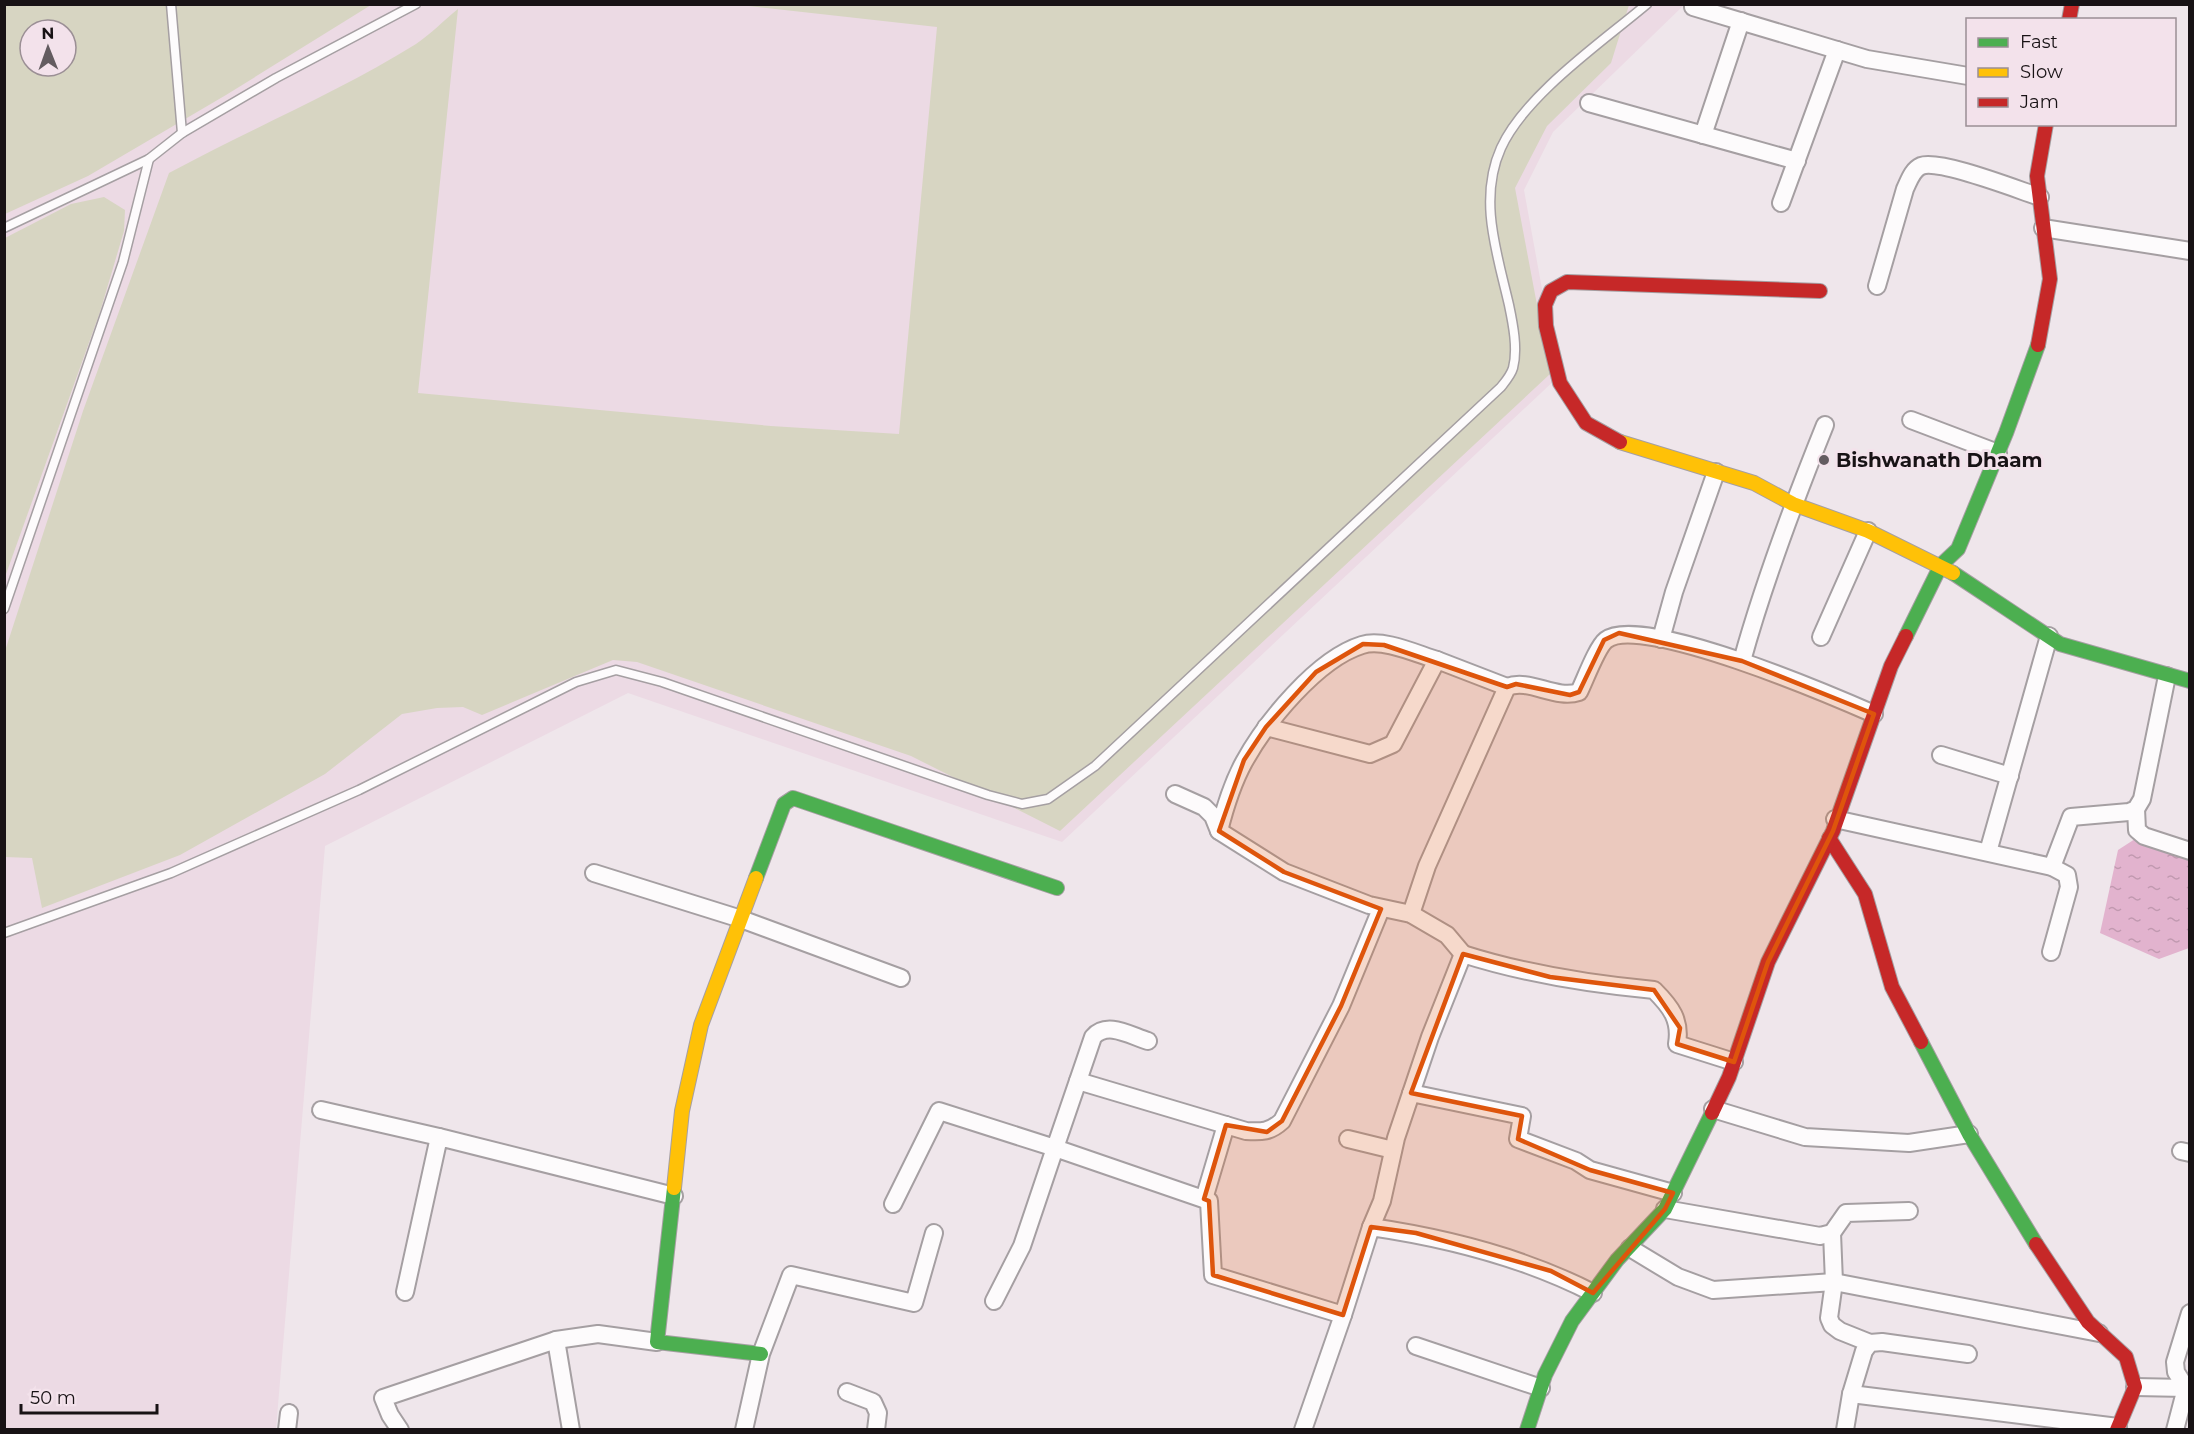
<svg xmlns="http://www.w3.org/2000/svg" width="2194" height="1434" viewBox="0 0 2194 1434" font-family="Montserrat,sans-serif">
	<style>
		.built { fill: #ecdae4; fill-rule: evenodd }
		.green { fill: #d7d5c2; fill-rule: evenodd }
		.water { fill: url(#water-ripples) }
		.lines { fill: none; stroke-linecap: round; stroke-linejoin: round }
		.lane-casing { stroke: #a59fa2; stroke-width: 11 }
		.street-casing { stroke: #a59fa2; stroke-width: 20 }
		.fast-casing { stroke: #a59fa2; stroke-width: 16 }
		.slow-casing { stroke: #a59fa2; stroke-width: 16 }
		.jam-casing { stroke: #a59fa2; stroke-width: 16 }
		.lane { stroke: #fdfbfc; stroke-width: 8 }
		.street { stroke: #fdfbfc; stroke-width: 16 }
		.fast { stroke: #4caf50; stroke-width: 14 }
		.slow { stroke: #ffc107; stroke-width: 14 }
		.jam { stroke: #c62828; stroke-width: 14 }
		.marked { fill: #de550c; fill-opacity: 0.2; stroke: #de550c; stroke-width: 4.5; stroke-linejoin: round }
		.poi-dot { fill: #635c60; stroke: #f3e2eb; stroke-width: 2 }
		.labels { text-anchor: middle; dominant-baseline: central; stroke-width: 6; stroke-linejoin: round; paint-order: stroke }
		.poi-label { font-size: 20px; font-weight: bold; fill: #181215; stroke: #f3e2eb; text-anchor: start }
	</style>
	<defs>
		<pattern id="water-ripples" width="26" height="14" patternUnits="userSpaceOnUse" patternTransform="scale(1.5)"><rect width="26" height="14" fill="#e2b3ce"/><path d="M2 4q2-2 4 0t4 0M15 11q2-2 4 0t4 0" fill="none" stroke="#c199b0"/></pattern>
	</defs>
	<rect width="100%" height="100%" fill="#efe6eb"/>
	<!-- built -->
	<path class="built" d="M5,5H1684L1553,132L1524,190L1558,377L1062,842L628,693L325,846L276,1429L5,1430ZM30,30H66V66H30Z"/>
	<!-- green -->
	<g class="green">
		<path d="M5,5H371L226,95L88,176L5,214ZM30,30H66V66H30Z"/>
		<path d="M740,5H1629L1611,63L1547,126L1515,188L1550,374L1060,831L911,756L637,662L613,660L482,715L463,707L437,708L402,714L325,774L180,855L42,908L32,858L5,857V651L83,411L169,173C250,129 337,93 416,44C431,34 444,20 458,9L418,393L771,426L899,434L937,27Z"/>
		<polygon points="104,197 125,210 124,231 100,312 5,577 5,238 71,204"/>
	</g>
	<!-- water -->
	<polygon class="water" points="2135,839 2189,854 2189,948 2159,959 2100,933 2118,850"/>
	<g class="lines">
		<defs>
			<g id="lane">
				<polyline points="171,4 182,133"/>
				<polyline points="4,228 149,159 182,133 276,78 416,4"/>
				<polyline points="4,609 123,262 149,159"/>
				<path d="M4,933L171,873L359,790L576,682L616,670L662,682L988,795L1022,804L1048,799L1095,766L1501,387C1505,382 1511,375 1513,368C1518,349 1513,324 1509,305C1497,253 1478,199 1501,148C1525,95 1602,42 1647,4"/>
			</g>
			<g id="street">
				<polyline points="1693,7 1867,59 1968,76"/>
				<polyline points="1589,103 1797,161"/>
				<polyline points="1703,135 1741,21"/>
				<polyline points="1781,203 1837,50"/>
				<polyline points="2043,228 2190,251"/>
				<path d="M1877,286L1905,189C1909,181 1912,170 1921,166C1940,159 2018,190 2040,197"/>
				<polyline points="1911,420 1998,453"/>
				<polyline points="1821,637 1868,531"/>
				<polyline points="1661,639 1674,592 1716,472"/>
				<path d="M1742,661C1764,581 1794,502 1825,425"/>
				<polyline points="1266,727 1370,754 1393,744 1437,660 1507,687"/>
				<polyline points="1941,755 2010,776"/>
				<polyline points="1175,794 1204,807 1213,816 1219,831 1284,872 1369,905 1411,914 1447,935 1463,954"/>
				<polyline points="2136,809 2137,830 2144,836 2190,851"/>
				<polyline points="1835,819 2052,867 2067,875 2069,887 2051,952"/>
				<path d="M1219,831C1225,807 1232,784 1244,762C1266,722 1317,659 1362,645C1383,638 1417,654 1437,660"/>
				<polyline points="1988,852 2049,636"/>
				<polyline points="2052,867 2071,817 2129,812 2136,809 2142,799 2167,676"/>
				<polyline points="594,873 741,919 901,978"/>
				<path d="M1411,914L1427,866L1507,687C1530,678 1555,700 1579,692C1585,680 1597,647 1606,640C1640,613 1833,696 1874,714"/>
				<path d="M1078,1081L1246,1131C1262,1132 1270,1132 1282,1121L1341,1006L1381,909"/>
				<polyline points="1411,1093 1522,1116 1518,1139 1576,1161 1590,1170 1673,1193"/>
				<polyline points="1713,1109 1805,1137 1909,1143 1969,1134"/>
				<polyline points="321,1110 439,1137"/>
				<polyline points="1348,1139 1393,1150"/>
				<polyline points="2181,1151 2190,1153"/>
				<polyline points="1204,1199 1226,1125"/>
				<path d="M893,1204L939,1111L1055,1148L1093,1037C1107,1021 1129,1035 1148,1041"/>
				<polyline points="1665,1209 1820,1236 1832,1233 1846,1213 1909,1211"/>
				<path d="M1371,1227L1382,1201L1396,1138L1430,1037L1463,954C1526,974 1589,984 1654,990C1671,1007 1681,1020 1677,1044L1734,1062"/>
				<polyline points="1832,1233 1834,1282 1829,1318 1832,1325 1840,1331 1870,1343"/>
				<polyline points="1630,1248 1678,1277 1713,1290 1834,1282 2099,1333"/>
				<polyline points="405,1292 439,1137 674,1196"/>
				<polyline points="994,1301 1022,1246 1055,1148 1209,1201 1213,1275 1343,1315 1303,1430"/>
				<path d="M1343,1315L1371,1227C1446,1238 1525,1258 1593,1293"/>
				<polyline points="556,1340 598,1334 657,1342"/>
				<polyline points="1416,1346 1541,1388"/>
				<polyline points="2135,1387 2186,1388"/>
				<polyline points="847,1392 873,1402 878,1413 876,1430"/>
				<polyline points="1851,1394 1864,1351 1870,1343 1882,1342 1968,1354"/>
				<polyline points="287,1430 289,1413"/>
				<polyline points="400,1430 390,1415 383,1398 556,1340 571,1430"/>
				<polyline points="744,1430 761,1354 791,1275 914,1303 934,1233"/>
				<polyline points="1845,1430 1851,1394 2118,1427"/>
				<polyline points="2175,1430 2186,1388 2176,1372 2175,1362 2190,1313"/>
			</g>
			<g id="fast">
				<polyline points="1953,573 2060,644 2190,681"/>
				<polyline points="1906,636 1941,565 1958,549 2006,433 2038,345"/>
				<polyline points="756,878 784,804 793,798 1057,888"/>
				<polyline points="1921,1042 1969,1134 2036,1244"/>
				<polyline points="674,1188 657,1342 761,1354"/>
				<polyline points="1527,1430 1545,1375 1572,1321 1617,1260 1665,1209 1712,1113"/>
			</g>
			<g id="slow">
				<polyline points="1620,442 1754,483 1793,504 1868,531 1953,573"/>
				<polyline points="674,1188 682,1111 701,1025 756,878"/>
			</g>
			<g id="jam">
				<polyline points="2069,20 2072,4"/>
				<polyline points="2038,345 2050,279 2037,176 2046,124"/>
				<polyline points="1620,442 1586,423 1560,383 1546,326 1545,305 1551,291 1567,282 1820,291"/>
				<polyline points="1829,838 1865,894 1892,987 1921,1042"/>
				<polyline points="1712,1113 1729,1077 1768,962 1833,831 1891,666 1906,636"/>
				<polyline points="2036,1244 2088,1322 2126,1357 2135,1387 2117,1430"/>
			</g>
		</defs>
		<!-- lane casing -->
		<use href="#lane" class="lane-casing"/>
		<!-- street casing -->
		<use href="#street" class="street-casing"/>
		<!-- fast casing -->
		<use href="#fast" class="fast-casing"/>
		<!-- slow casing -->
		<use href="#slow" class="slow-casing"/>
		<!-- jam casing -->
		<use href="#jam" class="jam-casing"/>
		<!-- lane -->
		<use href="#lane" class="lane"/>
		<!-- street -->
		<use href="#street" class="street"/>
		<!-- fast -->
		<use href="#fast" class="fast"/>
		<!-- slow -->
		<use href="#slow" class="slow"/>
		<!-- jam -->
		<use href="#jam" class="jam"/>
	</g>
	<!-- marked area -->
	<path class="marked" d="M1619,633L1742,661L1874,714L1833,831L1768,962L1734,1062L1677,1044L1680,1028L1654,990L1550,977L1463,954L1411,1093L1522,1116L1518,1139L1590,1170L1673,1193L1665,1209L1593,1293L1551,1271L1416,1233L1371,1227L1343,1315L1213,1275L1209,1201L1204,1199L1226,1125L1267,1132L1282,1121L1341,1006L1381,909L1284,872L1219,831L1244,760L1266,727L1316,672L1363,644L1384,645L1507,687L1516,684L1570,695L1579,692L1604,640Z"/>
	<!-- markers -->
	<circle class="poi-dot" cx="1824" cy="460" r="6"/>
	<g class="labels">
		<!-- poi labels -->
		<g class="poi-label">
			<text x="1836" y="460">Bishwanath Dhaam</text>
		</g>
	</g>
	<!-- border -->
	<rect width="2194" height="1434" fill="none" stroke="#181215" stroke-width="12"/>
	<!-- legend -->
	<rect x="1966" y="18" width="210" height="108" fill="#f3e2eb" stroke="#9b8f95" stroke-width="1.5"/>
	<rect x="1978" y="38" width="30" height="9" fill="#4caf50" stroke="#9b8f95" stroke-width="1.5"/>
	<text x="2020" y="48" font-size="18" fill="#181215">Fast</text>
	<rect x="1978" y="68" width="30" height="9" fill="#ffc107" stroke="#9b8f95" stroke-width="1.5"/>
	<text x="2020" y="78" font-size="18" fill="#181215">Slow</text>
	<rect x="1978" y="98" width="30" height="9" fill="#c62828" stroke="#9b8f95" stroke-width="1.5"/>
	<text x="2020" y="108" font-size="18" fill="#181215">Jam</text>
	<!-- north arrow -->
	<g transform="translate(48 48) rotate(359)"><circle r="28" fill="#f3e2eb" stroke="#9b8f95" stroke-width="1.5"/>
	<path d="M0-4.5L10 22L0 15L-10 22Z" fill="#635c60"/>
	<text y="-9" font-size="16" font-weight="bold" text-anchor="middle" fill="#181215">N</text>
	</g>
	<!-- scale -->
	<path d="M21 1404v9h136v-9" fill="none" stroke="#181215" stroke-width="3"/>
	<text x="30" y="1404" font-size="18" fill="#181215" stroke="#f3e2eb" stroke-width="4.5" paint-order="stroke">50 m</text>
</svg>
